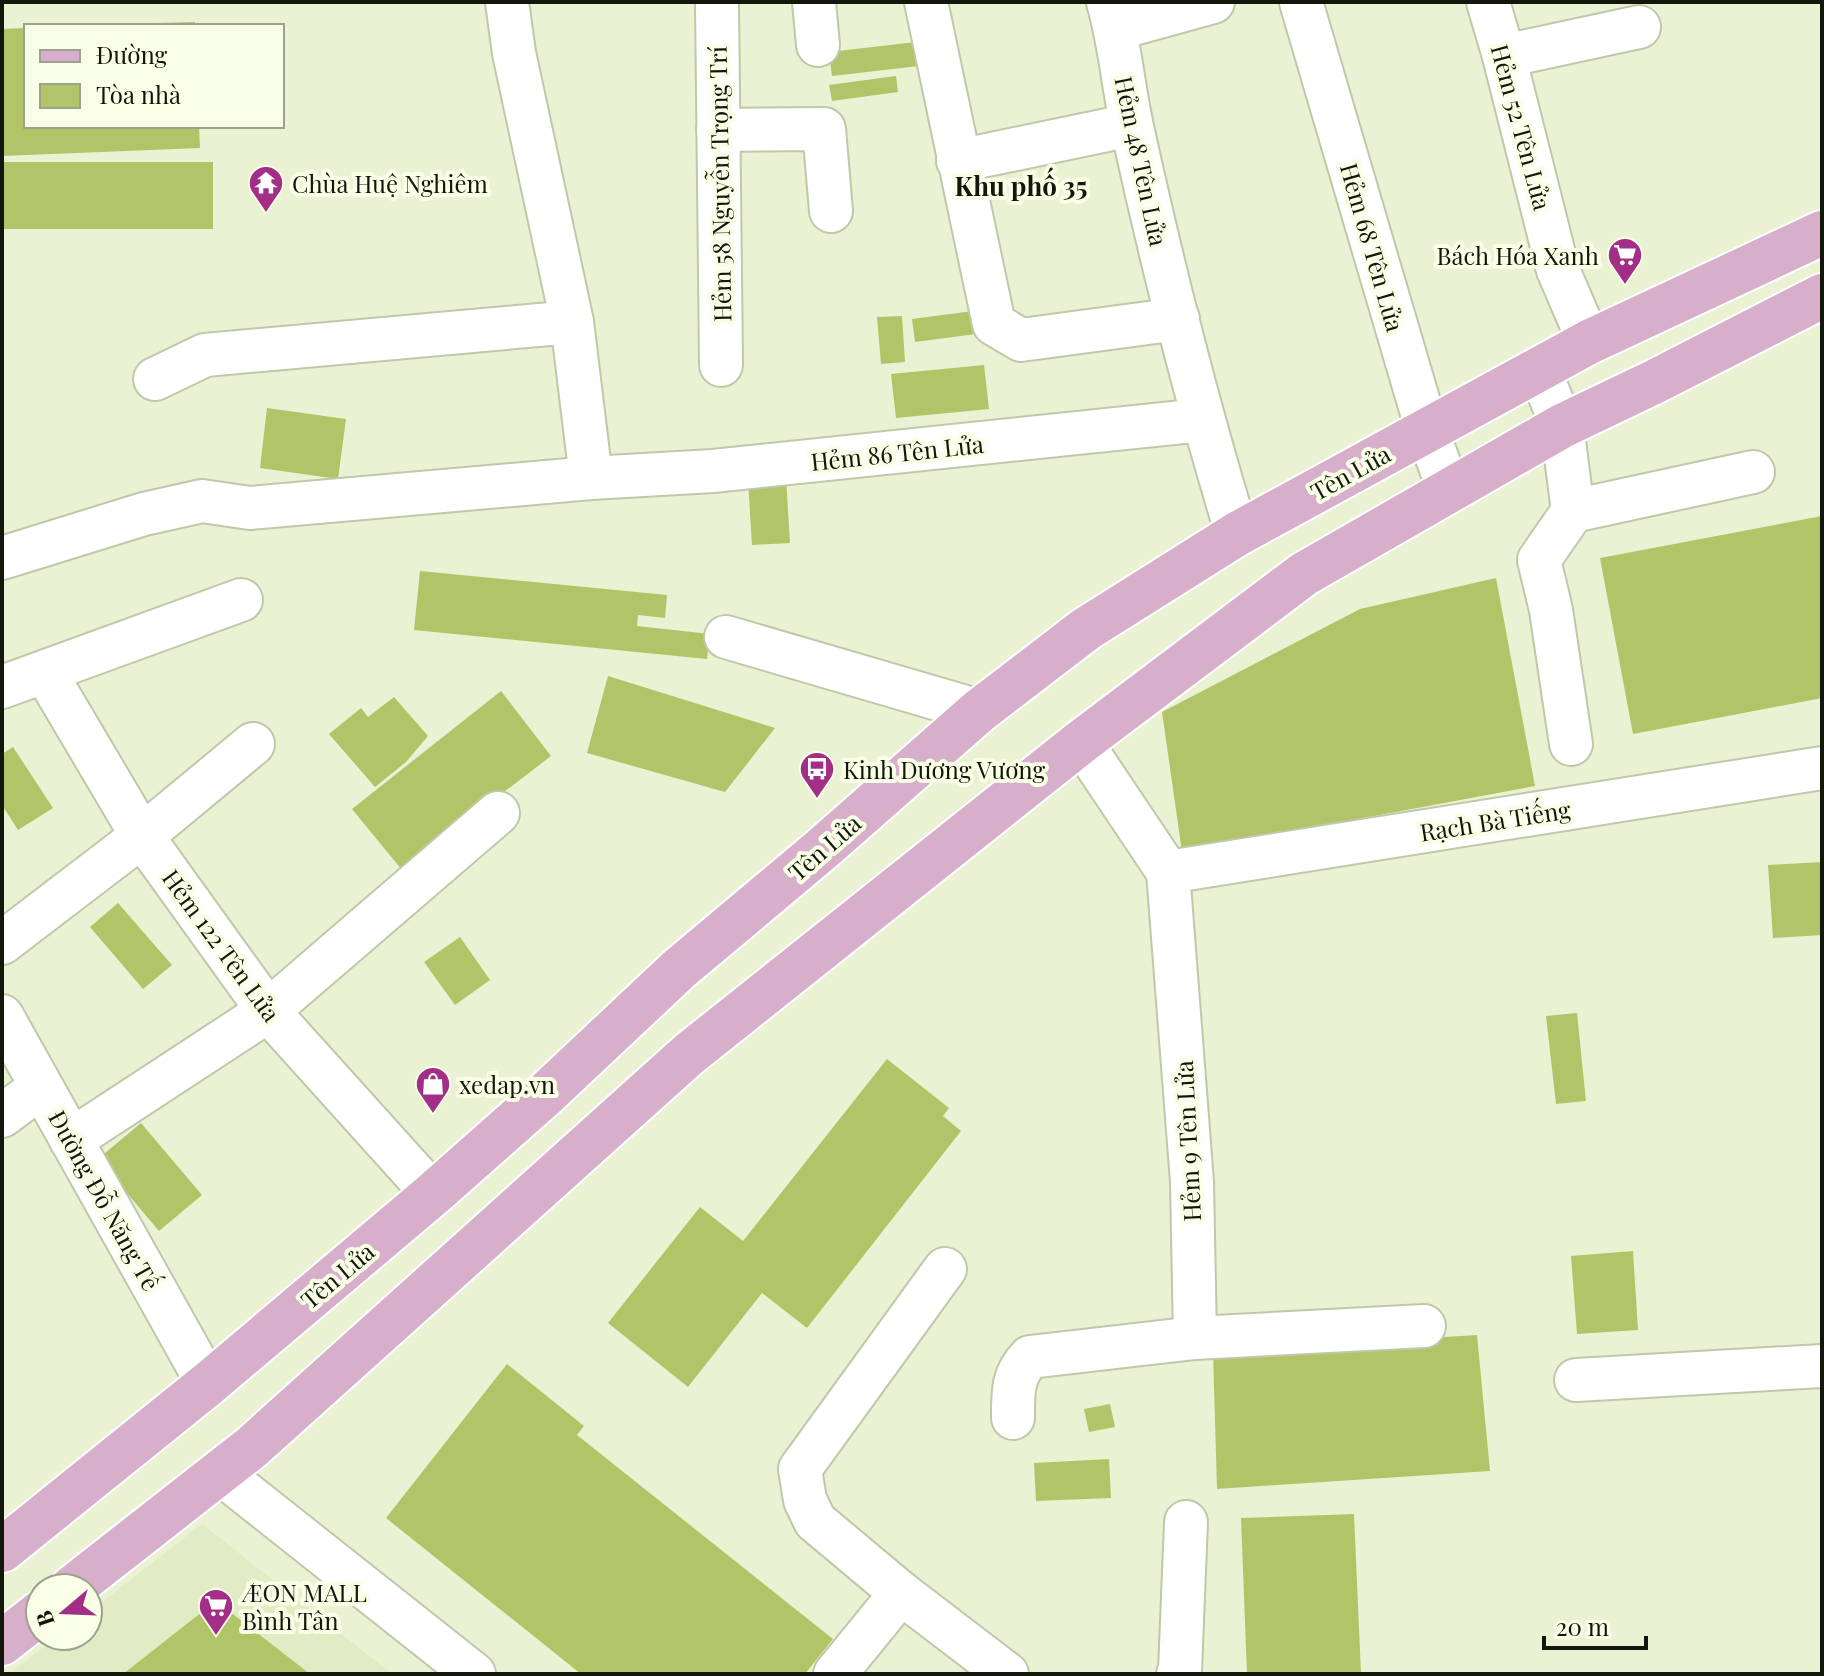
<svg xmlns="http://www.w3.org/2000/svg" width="1824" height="1676" viewBox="0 0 1824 1676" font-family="'Playfair Display',serif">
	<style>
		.built { fill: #e1ebc4 }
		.building { fill: #b1c568 }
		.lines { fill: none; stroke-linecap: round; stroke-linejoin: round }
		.minor-casing { stroke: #c0c8aa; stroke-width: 46 }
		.major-casing { stroke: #fff; stroke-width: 48 }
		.minor { stroke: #fff; stroke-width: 42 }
		.major { stroke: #d7afcb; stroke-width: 44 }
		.labels { text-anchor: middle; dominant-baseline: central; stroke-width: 8; stroke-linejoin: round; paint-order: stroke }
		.street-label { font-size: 24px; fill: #13160b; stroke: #f8ffe6 }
		.poi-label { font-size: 24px; fill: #13160b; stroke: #f8ffe6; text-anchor: start }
		.neighbourhood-label { font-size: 26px; font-weight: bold; fill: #13160b; stroke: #f8ffe6 }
	</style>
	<rect width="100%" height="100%" fill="#eaf2d3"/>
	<!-- built -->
	<polygon class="built" points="202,1524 392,1674 9,1674 58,1636 88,1636 88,1613"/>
	<!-- building -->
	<g class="building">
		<polygon points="195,22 195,26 158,26 158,23"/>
		<polygon points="26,28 26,126 199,126 200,148 2,156 2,29"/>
		<polygon points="916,42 919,66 832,76 829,52"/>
		<polygon points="896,76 898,92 832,101 829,85"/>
		<rect x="2" y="162" width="211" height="67"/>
		<polygon points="973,311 976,334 915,342 912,319"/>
		<polygon points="902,316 905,362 881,364 877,317"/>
		<polygon points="984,365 989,409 896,418 891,374"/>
		<polygon points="267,408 346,419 338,479 260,468"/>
		<polygon points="786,478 790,543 752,545 748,480"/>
		<polygon points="1822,516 1822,698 1633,734 1600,558"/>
		<polygon points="420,571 667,595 665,618 638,615 637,626 710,634 707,659 414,630"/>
		<polygon points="1496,578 1535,786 1182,852 1162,712 1360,609"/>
		<polygon points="608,676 775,728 725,792 587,753"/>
		<polygon points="501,691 551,756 402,870 352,809"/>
		<polygon points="394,697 428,736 406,762 375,787 329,734 361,708 368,717"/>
		<polygon points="13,747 53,808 18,830 2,805 2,754"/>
		<polygon points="1822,862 1822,935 1773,938 1768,865"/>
		<polygon points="118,903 172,965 143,989 90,927"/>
		<polygon points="460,937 490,980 455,1005 424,962"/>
		<polygon points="1577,1013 1586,1101 1556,1104 1546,1016"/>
		<polygon points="887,1059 949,1108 943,1116 961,1131 807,1328 762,1293 688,1387 608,1323 700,1207 743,1241"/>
		<polygon points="141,1123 202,1195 159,1231 98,1159"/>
		<polygon points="1633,1251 1638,1330 1577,1334 1571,1256"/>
		<polygon points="1477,1335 1490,1471 1217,1489 1213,1351"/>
		<polygon points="507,1364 584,1426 577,1435 833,1639 805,1674 581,1674 386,1518"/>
		<polygon points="1110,1404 1115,1427 1089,1432 1084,1409"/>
		<polygon points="1109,1459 1111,1498 1036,1501 1034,1463"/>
		<polygon points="1354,1514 1361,1674 1247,1674 1241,1518"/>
		<polygon points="216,1601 310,1674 123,1674"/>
	</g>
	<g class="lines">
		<defs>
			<g id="minor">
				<polyline points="507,2 514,53 572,322 591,478"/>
				<polyline points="717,2 721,365"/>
				<polyline points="814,2 818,45"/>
				<polyline points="926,2 994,324 1021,340 1178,319"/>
				<path d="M1108,2C1120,43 1123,86 1132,127C1162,264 1196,400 1237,534"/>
				<polyline points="1301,2 1427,430 1449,491"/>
				<polyline points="1488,2 1504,56 1558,270 1589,342"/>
				<polyline points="1115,29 1213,2"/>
				<polyline points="1504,56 1639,27"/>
				<polyline points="718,130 824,129 831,211"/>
				<polyline points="958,161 1131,125"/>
				<polyline points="1539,369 1562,426 1573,511 1539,560 1551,610 1571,744"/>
				<polyline points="155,379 205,355 572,322"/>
				<polyline points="1573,511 1753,472"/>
				<polyline points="2,558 144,514 202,501 250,508 591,478 713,471 1202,420"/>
				<polyline points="726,637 979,711"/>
				<polyline points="45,672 142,836 268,1011 433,1194"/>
				<polyline points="2,687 241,600"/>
				<polyline points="1081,742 1168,872 1192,1182 1195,1338 1424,1326"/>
				<polyline points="1168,872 1822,768"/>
				<polyline points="2,943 142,836 253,744"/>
				<polyline points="2,1016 208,1384"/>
				<polyline points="2,1116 41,1087"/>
				<polyline points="71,1140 268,1011 498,813"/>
				<polyline points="1576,1380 1822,1366"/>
				<path d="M1013,1418C1013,1393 1012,1375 1030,1357L1195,1338"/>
				<polyline points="219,1472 474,1674"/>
				<polyline points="901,1593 1007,1674"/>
				<polyline points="835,1674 901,1593 815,1521 805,1500 800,1469 945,1269"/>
				<polyline points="1178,1674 1180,1671 1186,1522"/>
			</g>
			<g id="major">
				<polyline points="2,1550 208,1384 433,1194 546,1094 679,969 822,849 979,711 1086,629 1237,534 1589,342 1822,233"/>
				<polyline points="72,1588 252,1447 689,1054 1081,742 1304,574 1562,426 1656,381 1822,296"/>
				<polyline points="2,1643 40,1613"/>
			</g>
		</defs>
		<!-- minor casing -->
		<use href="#minor" class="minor-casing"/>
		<!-- major casing -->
		<use href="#major" class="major-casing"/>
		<!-- minor -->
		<use href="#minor" class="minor"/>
		<!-- major -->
		<use href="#major" class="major"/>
	</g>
	<!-- icons -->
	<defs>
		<symbol id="temple-pin" viewBox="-11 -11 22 30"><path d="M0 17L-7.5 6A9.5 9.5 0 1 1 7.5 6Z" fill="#a22e87" stroke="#f8ffe6"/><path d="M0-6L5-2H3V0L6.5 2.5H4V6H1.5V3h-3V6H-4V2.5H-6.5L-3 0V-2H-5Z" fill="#fff"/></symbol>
		<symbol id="supermarket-pin" viewBox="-11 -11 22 30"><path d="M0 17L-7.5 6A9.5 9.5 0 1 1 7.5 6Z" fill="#a22e87" stroke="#f8ffe6"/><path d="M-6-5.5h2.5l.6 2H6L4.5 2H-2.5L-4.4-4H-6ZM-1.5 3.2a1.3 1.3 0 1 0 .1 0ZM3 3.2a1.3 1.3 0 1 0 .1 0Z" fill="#fff"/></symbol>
		<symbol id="bus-pin" viewBox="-11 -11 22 30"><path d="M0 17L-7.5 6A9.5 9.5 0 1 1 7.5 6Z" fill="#a22e87" stroke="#f8ffe6"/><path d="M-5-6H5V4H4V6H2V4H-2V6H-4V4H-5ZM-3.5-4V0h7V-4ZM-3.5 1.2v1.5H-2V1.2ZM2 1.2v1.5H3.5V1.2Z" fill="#fff"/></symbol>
		<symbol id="shop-pin" viewBox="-11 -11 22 30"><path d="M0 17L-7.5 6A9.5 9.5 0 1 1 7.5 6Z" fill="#a22e87" stroke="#f8ffe6"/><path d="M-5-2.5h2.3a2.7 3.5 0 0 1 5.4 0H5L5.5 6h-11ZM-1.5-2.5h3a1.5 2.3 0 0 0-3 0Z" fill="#fff"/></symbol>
	</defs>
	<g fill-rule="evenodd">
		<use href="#temple-pin" x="246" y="163" width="40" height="54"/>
		<use href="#supermarket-pin" x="1605" y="235" width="40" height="54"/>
		<use href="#bus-pin" x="797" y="749" width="40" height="54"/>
		<use href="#shop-pin" x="413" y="1064" width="40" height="54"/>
		<use href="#supermarket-pin" x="196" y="1586" width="40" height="54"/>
	</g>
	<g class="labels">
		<!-- street labels -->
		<g class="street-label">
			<text transform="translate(1522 127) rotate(75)">Hẻm 52 Tên Lửa</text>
			<text transform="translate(1142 161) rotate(78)">Hẻm 48 Tên Lửa</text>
			<text transform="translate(719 184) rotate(-91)">Hẻm 58 Nguyễn Trọng Trí</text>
			<text transform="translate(1373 247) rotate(74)">Hẻm 68 Tên Lửa</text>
			<text transform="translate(897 452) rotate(-6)">Hẻm 86 Tên Lửa</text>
			<text transform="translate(1350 472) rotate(-29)">Tên Lửa</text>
			<text transform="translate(1495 820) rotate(-9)">Rạch Bà Tiếng</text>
			<text transform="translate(824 847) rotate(-41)">Tên Lửa</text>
			<text transform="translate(222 945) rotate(54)">Hẻm 122 Tên Lửa</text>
			<text transform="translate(1187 1141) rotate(-93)">Hẻm 9 Tên Lửa</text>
			<text transform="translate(105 1200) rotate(61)">Đường Đỗ Năng Tế</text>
			<text transform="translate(337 1275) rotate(-40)">Tên Lửa</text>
		</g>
		<!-- poi labels -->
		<g class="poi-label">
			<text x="292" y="183">Chùa Huệ Nghiêm</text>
			<text x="1599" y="255" text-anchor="end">Bách Hóa Xanh</text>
			<text x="843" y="769">Kinh Dương Vương</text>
			<text x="459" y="1084">xedap.vn</text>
			<text x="242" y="1592">ÆON MALL<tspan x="242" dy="28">Bình Tân</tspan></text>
		</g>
		<!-- neighbourhood labels -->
		<g class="neighbourhood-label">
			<text x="1021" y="185">Khu phố 35</text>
		</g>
	</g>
	<!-- border -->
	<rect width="1824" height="1676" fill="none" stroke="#13160b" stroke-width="8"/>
	<!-- legend -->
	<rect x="24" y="24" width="260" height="104" fill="#f8ffe6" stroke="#9ca28e" stroke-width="2"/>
	<rect x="40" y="50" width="40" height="12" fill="#d7afcb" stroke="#9ca28e" stroke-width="2"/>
	<text x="96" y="64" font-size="24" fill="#13160b">Đường</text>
	<rect x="40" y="84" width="40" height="24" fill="#b1c568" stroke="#9ca28e" stroke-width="2"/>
	<text x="96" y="104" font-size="24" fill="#13160b">Tòa nhà</text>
	<!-- north arrow -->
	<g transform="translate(64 1612) rotate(251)"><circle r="38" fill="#f8ffe6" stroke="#9ca28e" stroke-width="2"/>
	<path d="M0-6L14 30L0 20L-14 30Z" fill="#a22e87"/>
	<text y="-12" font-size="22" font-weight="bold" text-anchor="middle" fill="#13160b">B</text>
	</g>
	<!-- scale -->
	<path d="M1544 1636v12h102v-12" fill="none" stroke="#13160b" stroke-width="4"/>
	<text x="1556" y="1636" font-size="24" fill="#13160b" stroke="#f8ffe6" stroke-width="6" paint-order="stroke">20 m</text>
</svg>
